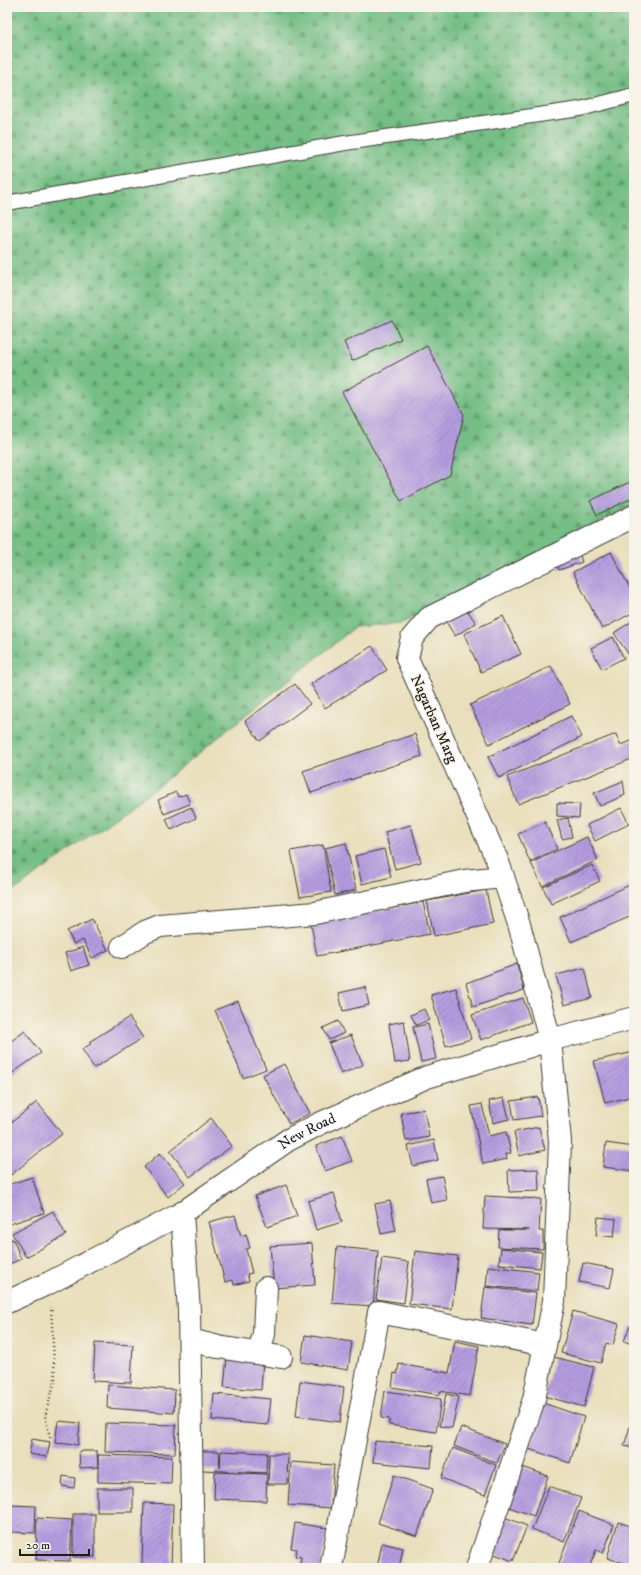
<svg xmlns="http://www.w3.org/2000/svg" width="641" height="1575" viewBox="0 0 641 1575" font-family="'IM FELL DW Pica',serif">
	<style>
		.grass { fill: #91e09e; stroke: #567e5d }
		.forest { fill: url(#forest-firs); stroke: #486d50 }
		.building { fill: url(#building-hatch) }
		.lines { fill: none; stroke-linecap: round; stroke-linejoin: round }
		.service-casing { stroke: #3b3934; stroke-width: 16 }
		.minor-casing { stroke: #3b3934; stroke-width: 24 }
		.tertiary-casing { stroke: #3b3934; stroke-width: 24 }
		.path { stroke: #3b3934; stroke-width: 2.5; stroke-dasharray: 1 3; stroke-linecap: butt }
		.service { stroke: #fff; stroke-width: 14 }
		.minor { stroke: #fff; stroke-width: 22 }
		.tertiary { stroke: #fff; stroke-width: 22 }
		.labels { text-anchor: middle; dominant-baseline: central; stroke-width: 3; stroke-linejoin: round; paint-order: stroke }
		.street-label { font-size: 15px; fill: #1c1c1c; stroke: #f7f3e8 }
	</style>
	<defs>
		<pattern id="forest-firs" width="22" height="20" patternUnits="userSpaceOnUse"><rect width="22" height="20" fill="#74be85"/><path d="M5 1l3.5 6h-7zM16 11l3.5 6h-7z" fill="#5e9a6c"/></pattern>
		<pattern id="building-hatch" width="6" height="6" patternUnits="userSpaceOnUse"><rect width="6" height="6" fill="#b59de0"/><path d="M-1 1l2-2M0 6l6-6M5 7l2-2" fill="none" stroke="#927fb5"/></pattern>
	</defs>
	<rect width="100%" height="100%" fill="#f7f3e8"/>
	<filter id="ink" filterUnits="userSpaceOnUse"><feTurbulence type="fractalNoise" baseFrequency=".025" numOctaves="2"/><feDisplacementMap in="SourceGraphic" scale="8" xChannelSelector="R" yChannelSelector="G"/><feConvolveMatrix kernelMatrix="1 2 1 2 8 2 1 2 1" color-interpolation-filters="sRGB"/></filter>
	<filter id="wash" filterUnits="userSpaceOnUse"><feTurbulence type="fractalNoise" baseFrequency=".012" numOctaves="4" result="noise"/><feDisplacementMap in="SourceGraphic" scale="16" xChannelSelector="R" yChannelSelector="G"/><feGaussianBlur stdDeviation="0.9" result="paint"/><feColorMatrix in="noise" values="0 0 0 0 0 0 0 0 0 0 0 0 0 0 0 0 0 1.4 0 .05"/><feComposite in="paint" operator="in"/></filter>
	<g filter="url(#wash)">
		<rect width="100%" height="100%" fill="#e9dfbc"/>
		<!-- grass -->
		<polygon class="grass" points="7,1523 10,1565 10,1568 7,1568"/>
		<!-- forest -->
		<polygon class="forest" points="7,7 634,7 634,504 402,623 355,627 158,786 7,896"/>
		<g id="blocks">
			<!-- building -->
			<g class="building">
				<polygon points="392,320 401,339 352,361 344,342"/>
				<polygon points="427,346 464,415 450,475 401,501 342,392"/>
				<polygon points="634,480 634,497 597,515 590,501"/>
				<polygon points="578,550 582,562 559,570 555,558"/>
				<polygon points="611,552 634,596 634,612 602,629 573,572"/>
				<polygon points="465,607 476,623 455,636 445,620"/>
				<polygon points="503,616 521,654 481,672 464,634"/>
				<polygon points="634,620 634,656 631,658 614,633"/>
				<polygon points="613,637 624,658 602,669 591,648"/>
				<polygon points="372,646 387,670 325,708 311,684"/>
				<polygon points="551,666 570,704 489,744 470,705"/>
				<polygon points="295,684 310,704 260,741 245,721"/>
				<polygon points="571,716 582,737 499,778 488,757"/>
				<polygon points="415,734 422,756 311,793 303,771"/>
				<polygon points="616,734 620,745 634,740 634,758 518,804 507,777"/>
				<polygon points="623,781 625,795 600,806 594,793"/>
				<polygon points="176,792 178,797 186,794 190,804 164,814 158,800"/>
				<polygon points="557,803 580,804 579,818 557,816"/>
				<polygon points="191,807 196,818 171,830 166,819"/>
				<polygon points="621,808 629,824 595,841 587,825"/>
				<polygon points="568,818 572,837 562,839 557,820"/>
				<polygon points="545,822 557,849 530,862 518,834"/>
				<polygon points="411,825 421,862 395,869 385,832"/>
				<polygon points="587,837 598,860 542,886 531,863"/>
				<polygon points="346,843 356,890 335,895 325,848"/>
				<polygon points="323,845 331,892 300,897 291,851"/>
				<polygon points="384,849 391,877 362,884 355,856"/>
				<polygon points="592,865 600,881 551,904 543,887"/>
				<polygon points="634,883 634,915 571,942 560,917"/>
				<polygon points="486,890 493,924 434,936 427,901"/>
				<polygon points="423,902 430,934 317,956 311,924"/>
				<polygon points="92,919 108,950 92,958 83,940 74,944 67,931"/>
				<polygon points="83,947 89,965 71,971 65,953"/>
				<polygon points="517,964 524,990 473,1007 466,983"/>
				<polygon points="585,968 592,998 564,1005 556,975"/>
				<polygon points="365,987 369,1005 343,1011 339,993"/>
				<polygon points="456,988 471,1039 446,1046 431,995"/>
				<polygon points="523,998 531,1022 481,1040 472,1015"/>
				<polygon points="238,1001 266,1069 243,1078 215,1010"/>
				<polygon points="424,1009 429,1020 416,1025 411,1015"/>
				<polygon points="129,1017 143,1038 94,1068 82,1049 91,1044 89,1042"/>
				<polygon points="338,1021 344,1033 329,1040 323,1028"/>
				<polygon points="404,1021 410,1061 395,1063 389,1024"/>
				<polygon points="428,1024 436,1059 421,1062 413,1027"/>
				<polygon points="25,1031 41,1053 7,1077 7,1044"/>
				<polygon points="351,1035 363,1065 341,1074 329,1043"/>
				<polygon points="634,1052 634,1096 605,1103 594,1061"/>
				<polygon points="284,1064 310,1113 289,1124 263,1075"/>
				<polygon points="538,1097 541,1116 514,1120 511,1101"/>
				<polygon points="504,1098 509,1119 493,1123 489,1101"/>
				<polygon points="37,1102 62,1134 7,1178 7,1126"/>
				<polygon points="482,1104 489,1136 506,1132 511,1153 506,1154 507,1159 483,1164 471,1106"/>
				<polygon points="424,1109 429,1137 406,1141 401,1113"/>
				<polygon points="211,1118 232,1146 190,1177 170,1151"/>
				<polygon points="539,1127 545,1150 519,1156 514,1132"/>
				<polygon points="342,1136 352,1161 325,1171 316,1146"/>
				<polygon points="434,1140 438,1160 413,1166 408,1146"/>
				<polygon points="606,1143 634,1147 634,1171 603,1167"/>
				<polygon points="160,1153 185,1183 168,1197 144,1167"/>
				<polygon points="538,1169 539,1191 509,1192 508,1170"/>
				<polygon points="442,1176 447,1200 431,1203 426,1179"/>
				<polygon points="32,1177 44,1213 7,1225 7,1185"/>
				<polygon points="286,1185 297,1216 267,1227 255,1196"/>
				<polygon points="334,1193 342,1222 316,1230 308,1201"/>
				<polygon points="485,1196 541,1199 539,1231 543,1231 543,1249 498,1247 499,1230 529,1230 483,1229"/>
				<polygon points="390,1201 396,1231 381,1234 375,1204"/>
				<polygon points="53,1211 66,1235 26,1257 12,1233"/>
				<polygon points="235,1215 241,1236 246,1234 250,1248 246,1249 252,1273 247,1274 249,1281 234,1285 233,1280 225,1282 209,1222"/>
				<polygon points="598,1217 616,1219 614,1237 596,1235"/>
				<polygon points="13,1239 21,1259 7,1265 7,1241"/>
				<polygon points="312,1243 315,1285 274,1288 270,1246"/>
				<polygon points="337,1247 378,1251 373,1306 332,1303"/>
				<polygon points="501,1248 542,1252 540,1268 499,1264"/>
				<polygon points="415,1251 458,1256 452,1309 409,1304"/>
				<polygon points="382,1258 409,1262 404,1303 376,1299"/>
				<polygon points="583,1263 614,1269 610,1288 579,1282"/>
				<polygon points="488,1266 539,1272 537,1291 486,1286"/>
				<polygon points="485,1287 536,1293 532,1325 481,1318"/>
				<polygon points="573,1311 619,1324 613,1345 606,1343 601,1363 561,1353"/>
				<polygon points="630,1326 634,1327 634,1345 624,1341"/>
				<polygon points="305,1335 352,1342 348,1370 301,1362"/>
				<polygon points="455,1341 479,1346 470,1396 440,1391 440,1395 392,1387 394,1373 397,1374 399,1364 449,1373"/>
				<polygon points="95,1343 133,1345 131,1383 93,1381"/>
				<polygon points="227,1357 263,1360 261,1390 224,1387"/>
				<polygon points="554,1357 594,1367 584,1407 544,1396"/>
				<polygon points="300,1381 344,1387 340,1422 296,1416"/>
				<polygon points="108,1385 175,1390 174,1413 107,1408"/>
				<polygon points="385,1391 441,1399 436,1432 389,1425 389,1419 381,1418"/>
				<polygon points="214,1394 271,1399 268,1425 212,1420"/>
				<polygon points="446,1394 459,1397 452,1428 439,1426"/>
				<polygon points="543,1403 584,1417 570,1463 529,1449"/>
				<polygon points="634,1413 634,1448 624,1446"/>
				<polygon points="58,1421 80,1423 78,1445 55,1443"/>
				<polygon points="106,1423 176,1425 175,1454 105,1452"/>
				<polygon points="461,1427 505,1444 497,1463 454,1446"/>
				<polygon points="32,1439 50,1442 47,1457 29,1454"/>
				<polygon points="375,1441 433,1446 431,1468 373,1462"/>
				<polygon points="453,1448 496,1465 485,1495 441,1478"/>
				<polygon points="79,1451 97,1451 98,1467 80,1468"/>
				<polygon points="202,1451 219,1451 220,1468 221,1451 267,1453 266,1473 202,1470"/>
				<polygon points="269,1454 288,1454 287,1484 268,1484"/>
				<polygon points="98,1455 172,1457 171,1484 98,1482"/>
				<polygon points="291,1462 334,1465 331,1508 288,1505"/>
				<polygon points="520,1466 548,1476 534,1516 506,1506"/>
				<polygon points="215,1472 267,1474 266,1501 214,1499"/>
				<polygon points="394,1475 433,1489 417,1536 378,1523"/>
				<polygon points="63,1476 75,1478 74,1488 62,1486"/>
				<polygon points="549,1486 581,1498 564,1542 532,1529"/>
				<rect x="97" y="1488" width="36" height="24"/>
				<polygon points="144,1503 173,1504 171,1566 142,1565"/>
				<polygon points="9,1505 36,1506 35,1533 9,1532"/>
				<polygon points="579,1511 614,1525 603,1553 596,1550 589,1568 557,1568"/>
				<rect x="73" y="1514" width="22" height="43"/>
				<polygon points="502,1516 527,1526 513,1561 489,1552"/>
				<polygon points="37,1518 72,1520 70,1561 36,1560"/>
				<polygon points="618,1522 634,1527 634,1566 607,1558"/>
				<polygon points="295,1523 327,1528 321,1568 300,1568 301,1557 295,1556 297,1549 291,1548"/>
				<polygon points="382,1543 403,1548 399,1568 377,1568"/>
			</g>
		</g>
	</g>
	<g filter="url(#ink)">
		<use href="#blocks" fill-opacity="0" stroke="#3b3934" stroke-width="1"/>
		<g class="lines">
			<defs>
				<polyline id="service" points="7,203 345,143 580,109 634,95"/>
				<g id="minor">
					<polyline points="122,947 145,932 160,926 315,913 464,881 503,877"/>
					<polyline points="182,1213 189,1310 193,1568"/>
					<polyline points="190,1340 218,1347 281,1357"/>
					<polyline points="259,1353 264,1334 266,1288"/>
					<polyline points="331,1568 379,1312 545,1345"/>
					<polyline points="477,1568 534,1399 545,1345 554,1301 560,1141 550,1040 519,924 498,862 407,658 412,638 429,618 634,516"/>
				</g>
				<g id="tertiary">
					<path id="s1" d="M7,1302L49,1283L182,1213L288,1140L321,1123L427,1077L550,1040L634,1018"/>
				</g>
			</defs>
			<!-- service casing -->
			<use href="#service" class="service-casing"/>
			<!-- minor casing -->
			<use href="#minor" class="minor-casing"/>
			<!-- tertiary casing -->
			<use href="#tertiary" class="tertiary-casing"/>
			<!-- path -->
			<polyline class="path" points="50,1437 45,1416 55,1380 51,1307"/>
			<!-- service -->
			<use href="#service" class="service"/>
			<!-- minor -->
			<use href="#minor" class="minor"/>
			<!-- tertiary -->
			<use href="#tertiary" class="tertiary"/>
		</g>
	</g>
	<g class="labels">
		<!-- street labels -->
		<g class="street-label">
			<text transform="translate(434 719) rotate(66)">Nagarban Marg</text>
			<text stroke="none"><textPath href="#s1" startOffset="346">New Road</textPath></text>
		</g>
	</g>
	<!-- margin -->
	<rect width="641" height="1575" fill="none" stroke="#f7f3e8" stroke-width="24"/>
	<!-- scale -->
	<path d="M20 1549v6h69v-6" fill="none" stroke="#1c1c1c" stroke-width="2"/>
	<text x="26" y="1549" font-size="12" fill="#1c1c1c" stroke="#f7f3e8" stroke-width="3" paint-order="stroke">20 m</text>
</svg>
